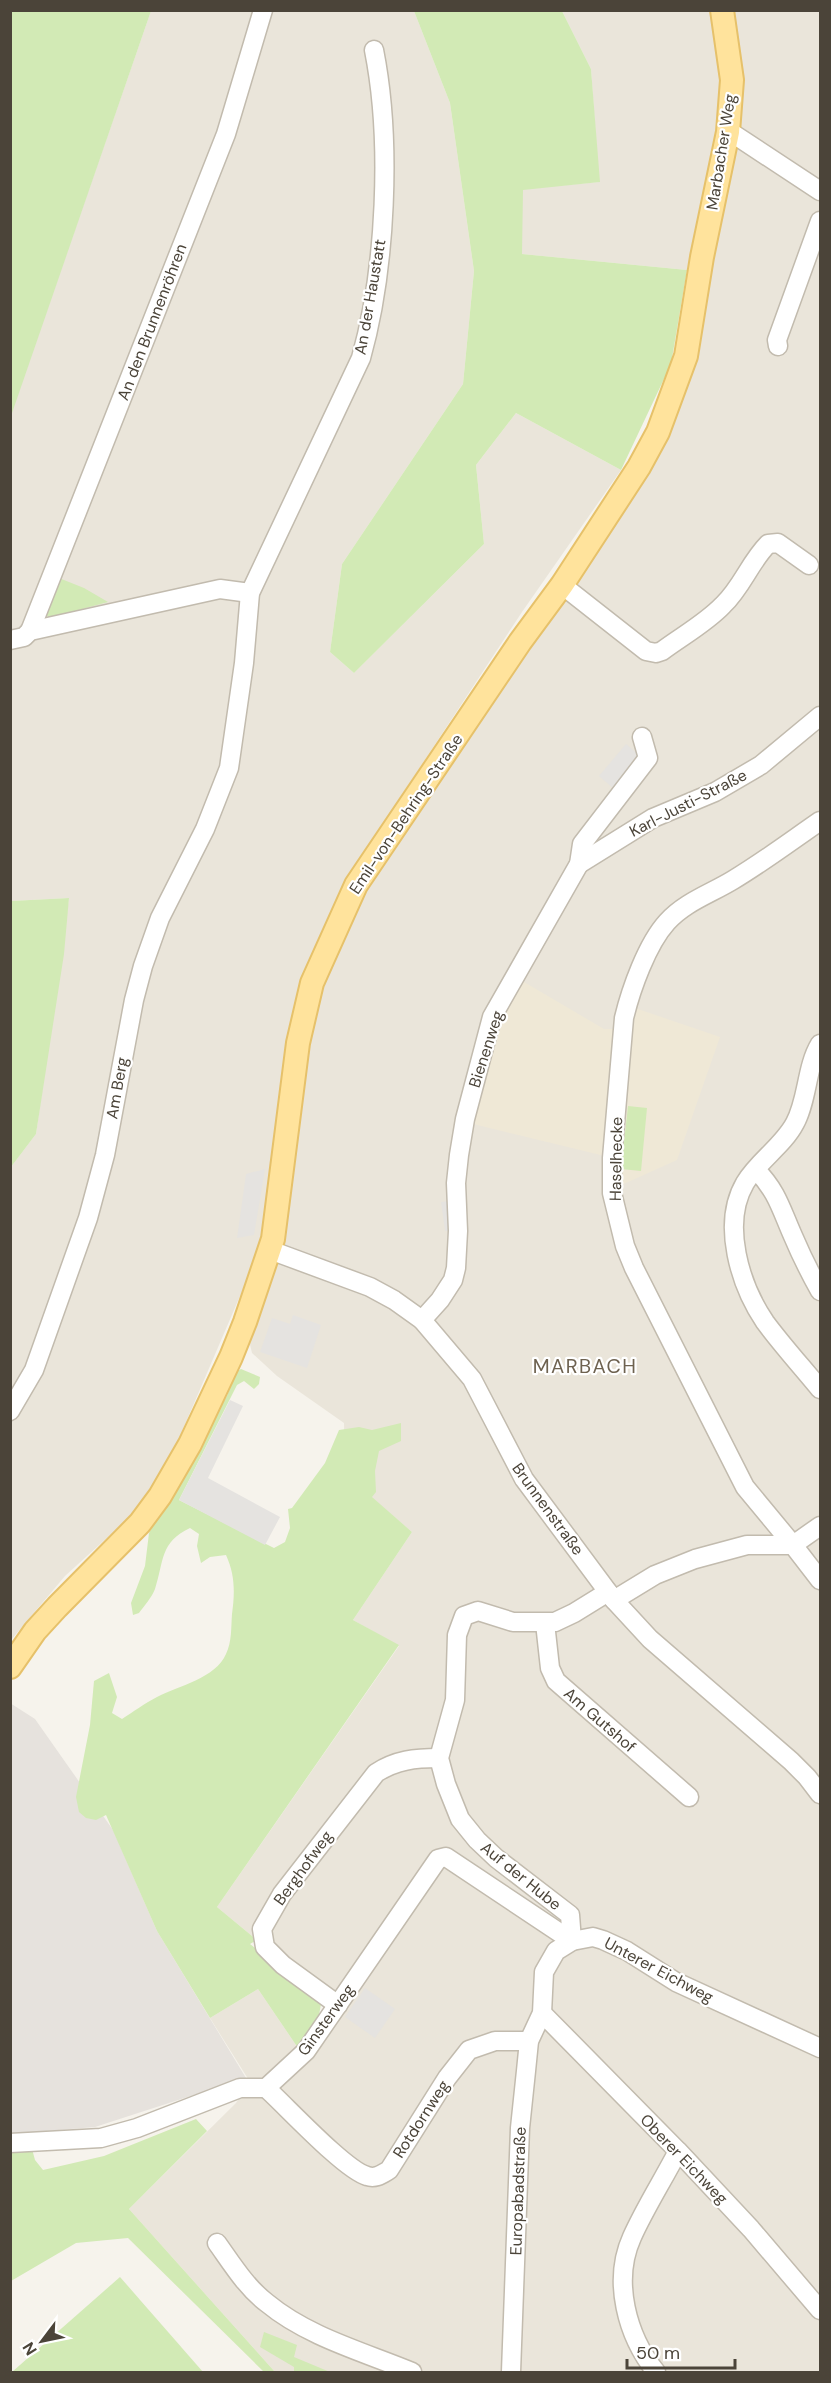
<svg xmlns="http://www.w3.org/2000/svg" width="831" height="2383" viewBox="0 0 831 2383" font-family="'DM Sans',sans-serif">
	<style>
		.residential { fill: #eae5da }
		.industrial { fill: #e6e2dd }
		.education { fill: #efe8d6 }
		.green { fill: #d2eab5 }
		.parking { fill: #e5e3e0 }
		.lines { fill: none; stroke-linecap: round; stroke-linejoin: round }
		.minor-casing { stroke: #c2bbae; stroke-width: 21 }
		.major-casing { stroke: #e6c16a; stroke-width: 26 }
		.minor { stroke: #fff; stroke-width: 18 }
		.major { stroke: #ffe39c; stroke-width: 22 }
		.labels { text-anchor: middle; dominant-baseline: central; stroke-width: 4.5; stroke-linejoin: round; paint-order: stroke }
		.street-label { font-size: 16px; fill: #4b4439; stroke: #fff }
		.quarter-label { font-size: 20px; letter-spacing: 1.5px; fill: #6e6250; stroke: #fff }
	</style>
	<rect width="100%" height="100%" fill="#f6f3ec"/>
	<!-- residential -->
	<g class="residential">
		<polygon points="151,11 414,11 450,103 474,271 463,384 342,564 330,652 354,673 484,544 476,465 516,413 621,470 522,612 344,883 305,977 261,1247 168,1464 142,1503 121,1525 65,1576 11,1640 11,1167 36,1134 69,898 11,901 10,416"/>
		<polygon points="562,11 712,11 720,60 720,121 687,270 522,254 522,189 599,182 591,69"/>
		<polygon points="731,11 820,11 820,185 738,124"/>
		<polygon points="738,144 820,198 820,2372 275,2372 129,2209 236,2103 250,2082 210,2018 258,1989 298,2048 310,2061 348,2005 257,1940 217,1907 399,1646 353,1620 412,1532 345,1475 344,1423 277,1376 252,1353 248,1336 307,1044 335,936 688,379"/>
	</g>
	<!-- industrial -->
	<polygon class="industrial" points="10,1703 35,1719 113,1830 157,1931 246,2078 95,2127 11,2134"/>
	<!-- education -->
	<polygon class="education" points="519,979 604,1029 629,1029 632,1007 720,1037 677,1160 617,1187 617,1159 469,1123 487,1050"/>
	<!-- green -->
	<g class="green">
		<polygon points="11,10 151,11 11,416 10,11"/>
		<polygon points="414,11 562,11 591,69 600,182 523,190 522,254 687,270 671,364 621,470 516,413 476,465 484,544 354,673 330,652 342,564 463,384 474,271 450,103"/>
		<polygon points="59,578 84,588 108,602 49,618 45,613"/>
		<polygon points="69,898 64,954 36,1134 11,1167 11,901"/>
		<polygon points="628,1106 647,1108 641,1171 621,1169"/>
		<path d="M241,1369L260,1377L259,1384L254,1389L244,1381L237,1385L179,1500L274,1548L285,1542L290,1528L288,1509L292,1508L325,1463L339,1430L359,1427L372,1430L401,1423V1441L379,1451L375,1471L376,1492L372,1497L412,1532L353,1620L399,1645L217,1907L257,1940L250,1944L306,1988L321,2004L319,2015L298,2048L258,1989L210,2018L157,1931L106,1815L96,1820L86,1818L79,1812L76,1797L90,1725L94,1681L109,1673L117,1697L112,1713L122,1719C133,1712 145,1703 157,1697C178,1686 216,1678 226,1654C232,1642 231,1627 232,1614C235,1592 235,1575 226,1555L210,1557L201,1563L197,1546L199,1534L190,1528C160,1542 164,1561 155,1589C152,1597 144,1606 139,1613L133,1615L131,1603L145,1566L149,1533L227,1396L236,1372Z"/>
		<polygon points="196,2119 207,2131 129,2209 275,2372 264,2372 128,2238 76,2243 11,2281 11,2153 32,2149 35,2160 43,2170 104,2156"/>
		<polygon points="120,2277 203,2372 12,2372"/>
		<polygon points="264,2332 297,2345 294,2357 330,2372 294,2372 294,2367 260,2347"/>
	</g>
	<!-- parking -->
	<g class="parking">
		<polygon points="626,744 640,756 613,788 599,776"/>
		<polygon points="265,1169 254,1235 237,1238 246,1174"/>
		<polygon points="451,1201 454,1230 445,1231 441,1202"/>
		<polygon points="293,1315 321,1325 307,1368 260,1352 272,1318 290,1324"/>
		<polygon points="230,1400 243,1406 208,1478 280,1517 265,1545 179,1500"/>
		<polygon points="365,1988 395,2009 375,2038 345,2017"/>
	</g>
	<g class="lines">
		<defs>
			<g id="minor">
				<polyline points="728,132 735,135 820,191"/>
				<polyline points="778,346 777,340 820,221"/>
				<path d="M562,585L646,651L656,653L662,651C682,636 706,623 723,605C742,587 750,562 768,544L778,543L809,565"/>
				<polyline points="30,631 226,134 263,10"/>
				<polyline points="10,640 24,637 30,631 220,589 250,593"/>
				<path d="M820,821C791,841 763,862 733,880C710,894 685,902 667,922C647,944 631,989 624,1018L612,1158V1193L625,1246L634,1268L745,1487L793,1545L820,1526"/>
				<polyline points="579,864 653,818 715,792 761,765 820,716"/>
				<path d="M820,1044C806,1067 808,1099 795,1123C783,1146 758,1161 745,1183C721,1224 740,1285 765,1322C782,1345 802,1367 820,1389"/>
				<path d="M756,1170C777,1191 781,1209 793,1236C801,1255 810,1273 820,1291"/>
				<polyline points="270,1250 370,1287 394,1300 422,1320 472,1379 524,1479 614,1600 650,1639 791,1761 807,1777 820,1794"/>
				<polyline points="422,1320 440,1300 453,1280 456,1268 458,1231 456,1183 459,1155 465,1119 492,1017 579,864 582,844 648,758 642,737"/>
				<path d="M10,1411L34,1370L88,1218L105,1155L134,1000L143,966L160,918L205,829L229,768L244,663L250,593L361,358C386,269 392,141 374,50"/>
				<polyline points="614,1600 655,1575 695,1559 747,1545 793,1545 820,1580"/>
				<polyline points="545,1623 550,1668 556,1681 689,1797"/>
				<polyline points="572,1941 570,1915 496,1858 477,1840 460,1819 446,1784 439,1758 455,1700 457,1635 464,1616 478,1611 513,1622 555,1622 574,1613 608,1592"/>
				<path d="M338,2005L283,1965L265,1947L262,1929L282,1894L376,1773C396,1760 415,1758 439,1758"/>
				<polyline points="542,2013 678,2151 751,2229 820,2310"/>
				<path d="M266,2088C286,2106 345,2170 367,2176C376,2179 382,2174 389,2170L447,2078L469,2050L495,2041H529"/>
				<polyline points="10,2143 101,2138 137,2128 240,2088 266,2088 306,2051 438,1859 446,1857 572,1941"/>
				<path d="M217,2243C232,2264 246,2287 267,2303C308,2337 364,2352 412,2372"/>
				<polyline points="511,2372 520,2128 526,2071 529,2041 542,2013 544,1972 556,1951 572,1941 593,1937 603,1940 627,1951 676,1982 820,2048"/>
				<path d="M656,2372C627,2336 612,2281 632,2237C645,2208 663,2180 678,2151"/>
			</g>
			<polyline id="major" points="10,1667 35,1631 57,1607 140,1523 160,1496 190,1444 231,1357 245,1322 273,1239 298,1043 312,983 356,885 520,642 562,585 639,467 658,432 686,356 702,257 728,132 732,80 722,10"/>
		</defs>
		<!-- minor casing -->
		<use href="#minor" class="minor-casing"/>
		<!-- major casing -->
		<use href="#major" class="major-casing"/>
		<!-- minor -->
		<use href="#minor" class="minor"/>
		<!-- major -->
		<use href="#major" class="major"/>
	</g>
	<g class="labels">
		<!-- street labels -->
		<g class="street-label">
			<text transform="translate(721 152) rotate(-81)">Marbacher Weg</text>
			<text transform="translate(370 297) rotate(-80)">An der Haustatt</text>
			<text transform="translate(152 322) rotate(-69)">An den Brunnenröhren</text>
			<text transform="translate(688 803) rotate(-27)">Karl-Justi-Straße</text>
			<text transform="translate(406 814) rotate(-56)">Emil-von-Behring-Straße</text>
			<text transform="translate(486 1049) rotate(-72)">Bienenweg</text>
			<text transform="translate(117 1088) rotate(-80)">Am Berg</text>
			<text transform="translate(616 1159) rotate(-89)">Haselhecke</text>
			<text transform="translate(548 1509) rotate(54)">Brunnenstraße</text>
			<text transform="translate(600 1720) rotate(41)">Am Gutshof</text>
			<text transform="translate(303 1868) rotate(-54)">Berghofweg</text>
			<text transform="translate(521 1876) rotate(39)">Auf der Hube</text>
			<text transform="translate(659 1970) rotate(28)">Unterer Eichweg</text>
			<text transform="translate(326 2020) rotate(-54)">Ginsterweg</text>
			<text transform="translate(421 2119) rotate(-57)">Rotdornweg</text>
			<text transform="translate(684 2159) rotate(46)">Oberer Eichweg</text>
			<text transform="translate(518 2191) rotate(-88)">Europabadstraße</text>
		</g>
		<!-- quarter labels -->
		<g class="quarter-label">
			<text x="585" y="1366">MARBACH</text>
		</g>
	</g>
	<!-- border -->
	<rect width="831" height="2383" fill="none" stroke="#4b4439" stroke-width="24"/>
	<!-- north arrow -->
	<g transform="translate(42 2341) rotate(238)" stroke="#ffffff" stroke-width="4.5" paint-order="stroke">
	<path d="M0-4.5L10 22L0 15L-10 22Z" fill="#4b4439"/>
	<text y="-9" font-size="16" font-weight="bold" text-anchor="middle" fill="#4b4439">N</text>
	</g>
	<!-- scale -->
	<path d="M627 2359v9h108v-9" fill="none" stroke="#4b4439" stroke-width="3"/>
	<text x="636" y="2359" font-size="18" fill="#4b4439" stroke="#ffffff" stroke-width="4.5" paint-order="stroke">50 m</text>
</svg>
